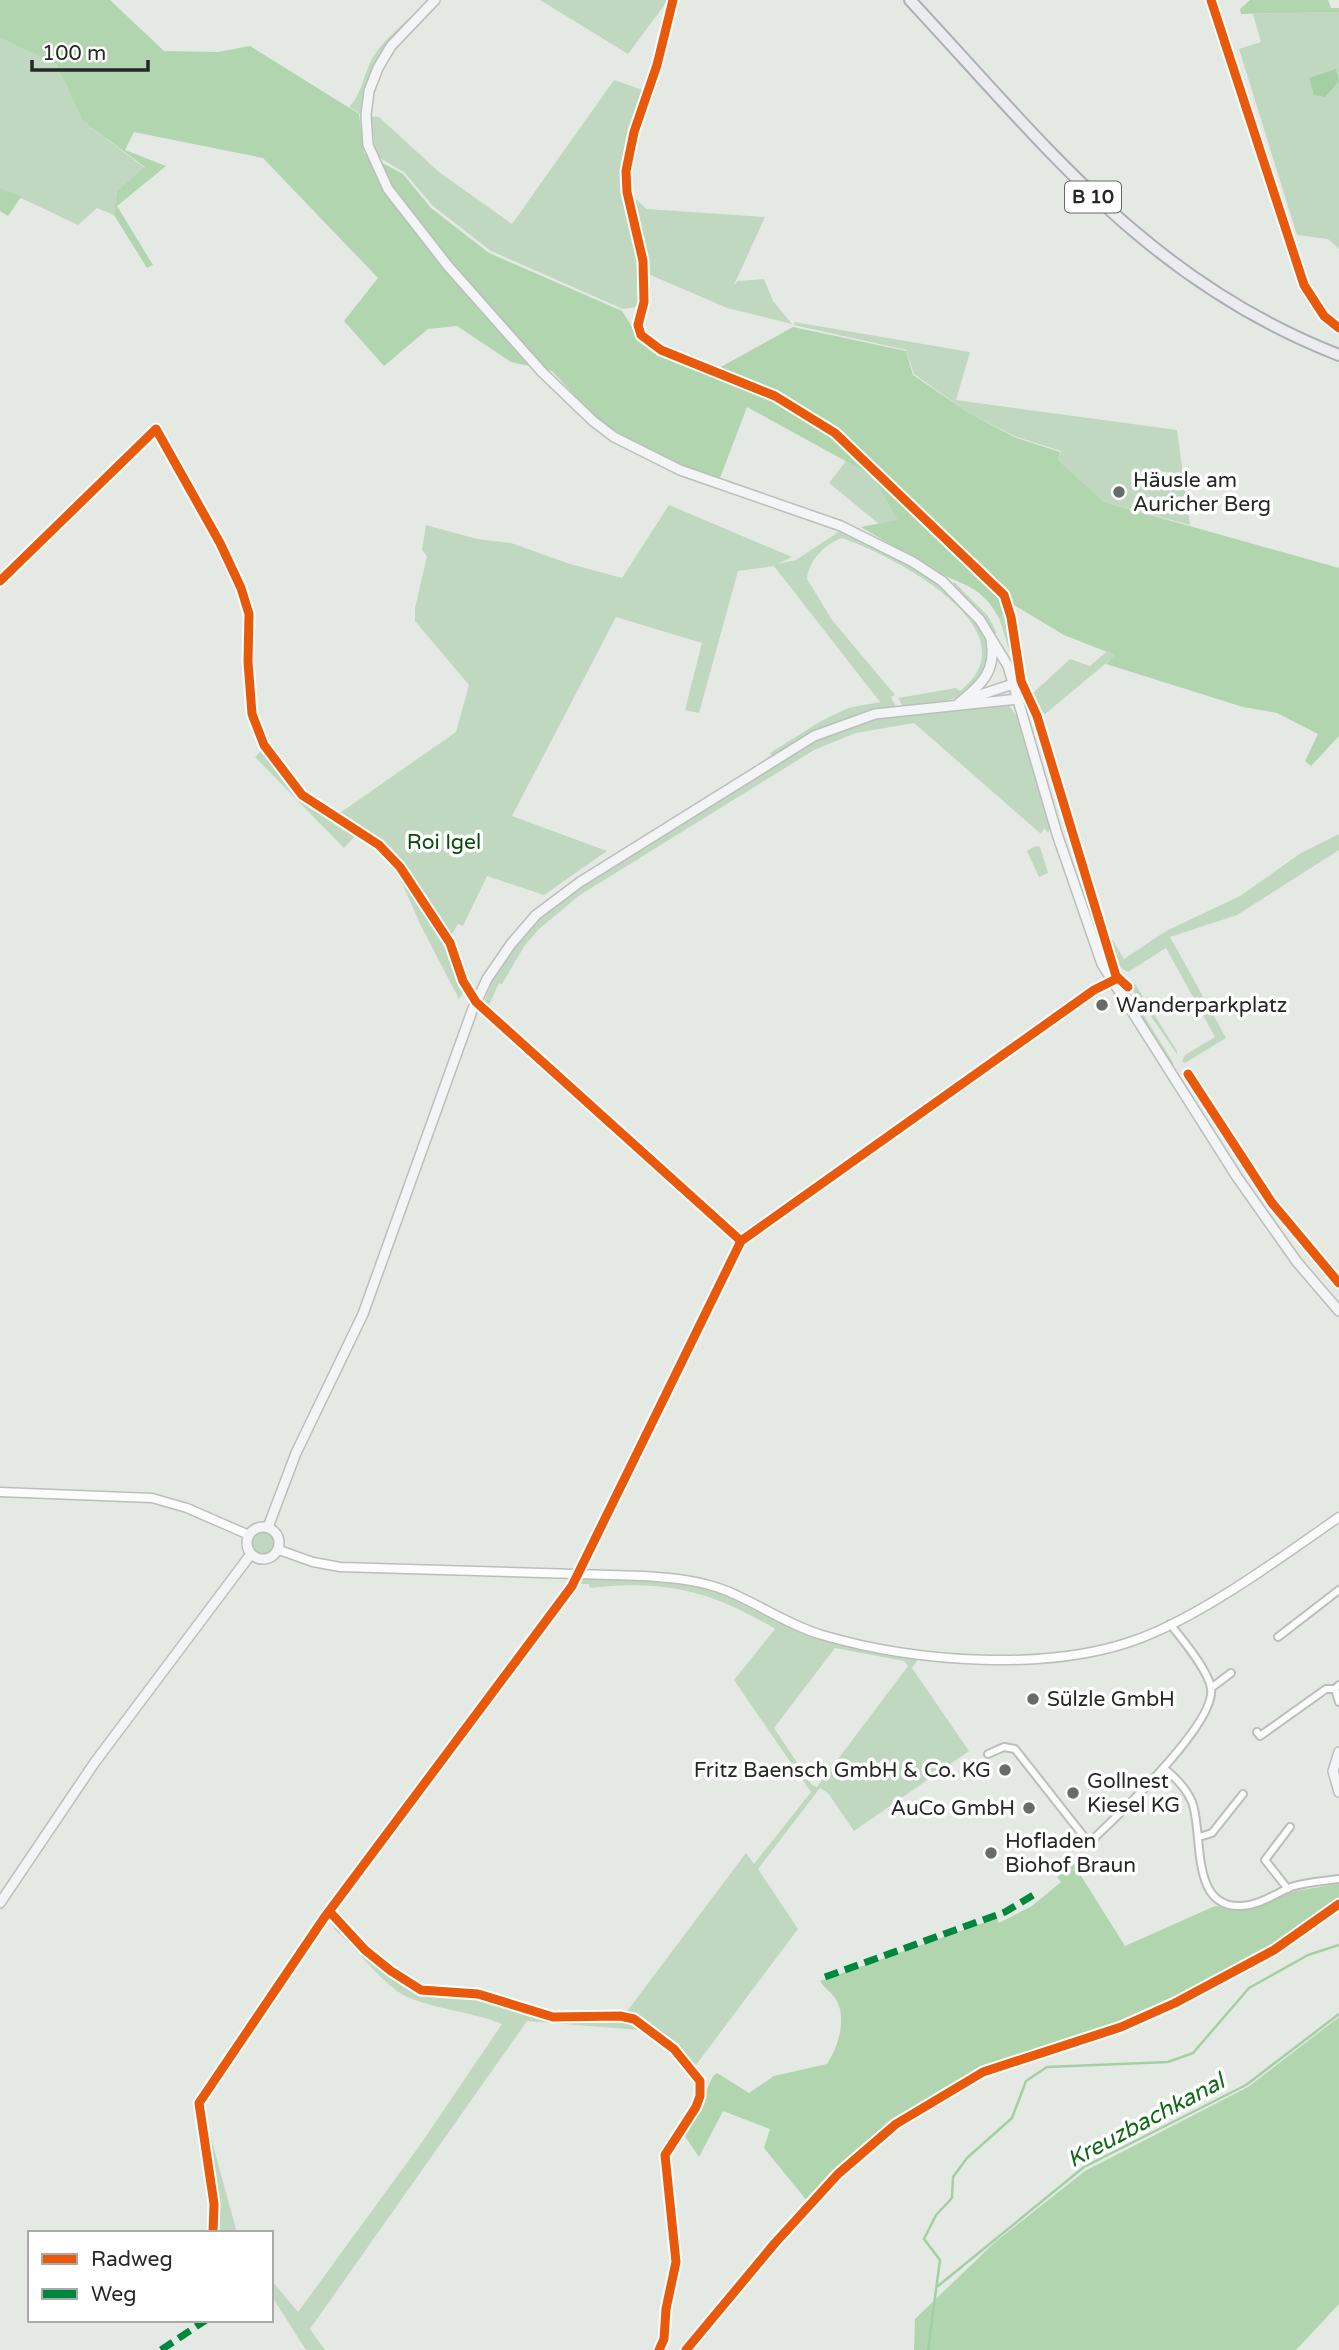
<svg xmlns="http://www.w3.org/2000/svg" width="1339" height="2350" viewBox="0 0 1339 2350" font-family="'Varela Round',sans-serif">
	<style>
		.green { fill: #c0d8bf; fill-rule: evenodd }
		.forest { fill: #b0d5af }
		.water { fill: #a3d0a2 }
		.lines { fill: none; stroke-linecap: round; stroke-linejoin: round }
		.stream { stroke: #a3d0a2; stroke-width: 2.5 }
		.minor-casing { stroke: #bbbebb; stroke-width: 10 }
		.tertiary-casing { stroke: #bbbebb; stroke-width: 11 }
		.secondary-casing { stroke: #bbbebb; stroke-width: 12 }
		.primary-casing { stroke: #aeafb6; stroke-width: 14 }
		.minor { stroke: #fbfcfb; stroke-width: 6 }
		.tertiary { stroke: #fbfcfb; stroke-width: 8 }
		.secondary { stroke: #f3f4f5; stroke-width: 9 }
		.primary { stroke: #ececef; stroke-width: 10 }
		.quiet { stroke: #00873e; stroke-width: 7; stroke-dasharray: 14 7; stroke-linecap: butt }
		.cycleway-casing { stroke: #fff; stroke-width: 13 }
		.cycleway { stroke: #e8590c; stroke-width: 9 }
		.poi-dot { fill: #686c68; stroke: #fff; stroke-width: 2.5 }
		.labels { text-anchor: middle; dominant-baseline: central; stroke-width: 7; stroke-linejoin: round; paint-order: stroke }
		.shield { fill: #fff; stroke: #666866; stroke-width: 2 }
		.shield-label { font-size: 19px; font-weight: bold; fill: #252825 }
		.poi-label { font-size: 21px; fill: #252825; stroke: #fff; text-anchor: start }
		.park-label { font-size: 21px; fill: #074b0d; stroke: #fff }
		.water-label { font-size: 23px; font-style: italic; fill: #106918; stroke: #fff }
	</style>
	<rect width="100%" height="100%" fill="#e4e9e4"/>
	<!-- green -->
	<g class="green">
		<polygon points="540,0 668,0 628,54"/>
		<polygon points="1339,12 1339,249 1328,239 1297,235 1239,49 1261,42 1253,14"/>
		<path d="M411,16L374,65L367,81L360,114L349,107C362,95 364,72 373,57C383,41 398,29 411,16Z"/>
		<polygon points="0,38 56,64 83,121 145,168 117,191 114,215 97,208 78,225 0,188"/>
		<path d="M614,80L646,91C635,122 621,155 624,189L647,209L765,217L734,285L738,281L764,279L773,301L792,324L727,308L639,270L640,303L637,307L623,309L491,251L433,206L404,172L376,156L371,116L379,117L439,172L512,224Z"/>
		<polygon points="794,322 970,352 956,400 1177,430 1183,474 1136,468 1183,476 1190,525 1104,502 1058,460 1061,451 1014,436 969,413 914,374 906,350 794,325"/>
		<polygon points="846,461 873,476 897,520 879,524 829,483"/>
		<path d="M669,505L792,557L777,564L796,560L840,531C879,549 1013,609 985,668C967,705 940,702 903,706L898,698L956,688L960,691C1037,630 892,555 842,538C825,544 809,560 807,579L832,620L895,695L891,697L896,707C849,714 813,733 773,757L770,753L821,721L848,708L880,702L774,566L738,571L699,713L685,710L702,643L616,617L512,816L607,851L544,895L487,876L463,926L458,924L449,939L394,856L371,835L337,815L456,732L469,685L415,621V608L427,556L422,550L426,525L477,539L511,543L570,564L622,578Z"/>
		<polygon points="954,582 988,616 997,633 993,633 952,584"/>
		<polygon points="1008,611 1015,655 1011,656 999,618"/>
		<polygon points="1106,652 1116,655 1045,714 1038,712 1031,695 1070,659 1090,666"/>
		<path d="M1008,704L1019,720L1051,826L1048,833L1044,828L1041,834L914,723L856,733L814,750L580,895L539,929L525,945L502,984L499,983L489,1005L483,1004L496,972L515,943L558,902L813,741C874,710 942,710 1008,704Z"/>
		<polygon points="263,749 303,796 354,830 356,835 344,848 255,757"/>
		<path d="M1339,834V850L1237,915L1170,937L1226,1038L1185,1063L1182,1061L1185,1055L1215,1037L1166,948L1128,972C1112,966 1108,944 1102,929L1105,928L1124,959L1166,931L1240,896L1301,853Z"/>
		<polygon points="1035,846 1040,847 1048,873 1039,877 1027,851"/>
		<polygon points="394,864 449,949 464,991 459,999 420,924"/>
		<polygon points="1120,984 1127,988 1174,1064 1172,1065"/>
		<polygon points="1135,984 1177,1051 1177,1054 1132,989"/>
		<circle cx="264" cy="1543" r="14"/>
		<path d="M583,1578L660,1579L717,1589L791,1626L919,1658L912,1668L969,1751L854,1831L828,1793L820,1788L758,1869L798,1929L693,2069C673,2047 654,2022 625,2014L746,1853L754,1864L811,1792L734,1680L775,1629C713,1591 663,1579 590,1588L589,1584H580L579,1579ZM835,1648L904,1661L908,1666L817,1787L812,1785L774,1728Z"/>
		<path d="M333,1919L399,1978L422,1990L459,1992L553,2020L615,2018L633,2020L645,2027L639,2030L527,2021L310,2329L325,2350H306L271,2295V2280L298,2312L420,2145L502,2024C472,2011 421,2008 397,1991C374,1974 357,1948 334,1929Z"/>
		<polygon points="208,2127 237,2233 216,2233 216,2198 203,2128"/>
	</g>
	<!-- forest -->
	<g class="forest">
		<path d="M0,0H110L164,51L218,52L250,46L359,114L364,153L403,174L431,208L489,253L622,311L643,344L708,374L793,327L906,351L913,375L969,413L1014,437L1060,452L1058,460L1104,502L1339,568V736L1311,766L1305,761L1318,734L1277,713L1243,707L1106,664L1115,655L1064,635L1014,605L999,618C981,585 965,587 936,571C910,558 886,541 861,527L897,520L873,476L747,407L720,478L685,469L618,433L596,418L552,371L511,362L457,326L428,329L384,366L344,321L378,278L263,158L134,132L125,150L166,166L117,206L153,265L147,268L114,215L117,191L145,167L83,121L56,64L0,38Z"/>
		<polygon points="1250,0 1328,0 1331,8 1339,8 1339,12 1241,14 1240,9"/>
		<polygon points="0,188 21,197 8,216 0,211"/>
		<path d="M1073,1863L1125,1946L1215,1906L1248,1910L1295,1891L1339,1884V1902L1273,1948L1174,2001L1121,2025L1061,2042L965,2079L895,2123L808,2202L764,2148L770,2129L723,2111L699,2157L682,2132L695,2115L713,2076L717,2073L749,2093L774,2076L827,2064C838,2048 848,2017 835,1998C831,1992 824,1988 820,1981L997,1918L999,1923L1032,1906L1061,1882L1057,1877Z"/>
		<polygon points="1339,2017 1339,2304 1296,2350 914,2350 915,2319 994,2243 1085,2171 1248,2087"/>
	</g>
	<!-- water -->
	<polygon class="water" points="1336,69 1339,81 1325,97 1314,95 1309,78"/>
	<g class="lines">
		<!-- stream -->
		<g class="stream">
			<polyline points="938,2286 1084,2167 1246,2085 1339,2014"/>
			<polyline points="928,2350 940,2260 924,2239 936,2215 952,2198 953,2177 967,2158 1012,2118 1026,2081 1047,2067 1168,2062 1193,2053 1249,1988 1308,1955 1339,1945"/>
		</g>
		<defs>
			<g id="minor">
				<polyline points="1278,1637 1339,1590"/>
				<polyline points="1339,1685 1335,1689 1339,1702"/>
				<polyline points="1211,1688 1231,1673"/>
				<polyline points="1257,1732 1260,1736 1326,1689 1335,1689"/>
				<path d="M988,1754L1004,1747L1015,1749L1089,1843C1114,1819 1217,1724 1211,1688C1208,1670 1182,1639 1170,1624"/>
				<path d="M1165,1769C1176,1778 1186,1788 1192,1802C1204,1834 1189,1908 1241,1906C1260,1905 1275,1894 1291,1887C1306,1882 1323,1881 1339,1879"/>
				<polyline points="1199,1837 1212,1833 1243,1794"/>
				<polyline points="1288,1889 1265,1860 1290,1827"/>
			</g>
			<g id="tertiary">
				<polyline points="0,1492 152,1498 187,1508 249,1535"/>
				<path d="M279,1550L313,1562L340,1567L644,1576C672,1578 700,1580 727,1591C759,1604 788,1625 822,1635C914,1662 1050,1673 1141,1638C1204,1614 1282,1557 1339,1517"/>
			</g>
			<g id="secondary">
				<polyline points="435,0 391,46 378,68 369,91 366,115 368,145 388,189 448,266 542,372 593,421 614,437 680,470 841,526 913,562 942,581 980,620 1008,666 1057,834 1102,964 1237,1177 1297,1262 1339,1311"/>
				<polyline points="971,698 1013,684"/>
				<path d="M959,703C981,685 997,671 991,640"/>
				<circle cx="263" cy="1543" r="16"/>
				<polyline points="268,1527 296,1453 363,1314 472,1011 487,979 511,944 536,915 580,882 814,736 875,714 1018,699"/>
				<polyline points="1339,1752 1333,1771 1339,1792"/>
				<polyline points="0,1903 95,1762 251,1554"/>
			</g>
			<path id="primary" d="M910,0C1045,145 1148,281 1339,355"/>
		</defs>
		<!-- minor casing -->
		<use href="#minor" class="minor-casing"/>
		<!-- tertiary casing -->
		<use href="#tertiary" class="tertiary-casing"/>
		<!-- secondary casing -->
		<use href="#secondary" class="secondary-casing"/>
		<!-- primary casing -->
		<use href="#primary" class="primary-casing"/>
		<!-- minor -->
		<use href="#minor" class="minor"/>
		<!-- tertiary -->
		<use href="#tertiary" class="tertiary"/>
		<!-- secondary -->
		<use href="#secondary" class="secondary"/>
		<!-- primary -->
		<use href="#primary" class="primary"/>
		<!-- quiet -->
		<g class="quiet">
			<polyline points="825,1977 1005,1912 1035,1894"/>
			<polyline points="161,2350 206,2320"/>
		</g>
		<defs>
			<g id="cycleway">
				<polyline points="673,0 657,65 634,132 626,171 627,192 643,261 644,302 638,325 641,335 661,350 775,396 835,433 1004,595 1011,617 1021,681 1037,716 1116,976 1128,987"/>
				<polyline points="1211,0 1304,285 1324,316 1339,328"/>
				<polyline points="0,581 156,429 220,543 241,588 249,614 248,662 252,714 264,745 302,795 379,845 400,867 450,943 463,981 476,1002 741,1241"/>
				<polyline points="1188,1074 1272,1203 1339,1283"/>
				<polyline points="330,1912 365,1950 391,1971 421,1990 478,1994 553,2017 620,2016 634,2019 674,2049 700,2081 700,2096 696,2107 665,2155 676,2262 666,2309 664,2339 659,2350"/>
				<polyline points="213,2233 214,2204 199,2103 324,1918 572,1586 741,1241 1094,990 1118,978"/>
				<polyline points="686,2350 775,2243 838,2174 896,2124 983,2072 1121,2027 1175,2003 1274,1950 1339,1904"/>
			</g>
		</defs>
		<!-- cycleway casing -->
		<use href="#cycleway" class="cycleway-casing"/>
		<!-- cycleway -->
		<use href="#cycleway" class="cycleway"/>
	</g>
	<!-- markers -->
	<g class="poi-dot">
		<circle cx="1119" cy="492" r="7"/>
		<circle cx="1102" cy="1005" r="7"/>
		<circle cx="1033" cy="1699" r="7"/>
		<circle cx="1005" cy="1770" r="7"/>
		<circle cx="1073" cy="1793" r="7"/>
		<circle cx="1029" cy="1808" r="7"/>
		<circle cx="991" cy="1853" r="7"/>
	</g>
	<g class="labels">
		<!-- shield labels -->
		<rect class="shield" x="1065" y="181.5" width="56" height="31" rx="5"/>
		<g class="shield-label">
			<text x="1093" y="197">B 10</text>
		</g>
		<!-- poi labels -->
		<g class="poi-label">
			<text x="1133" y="480">Häusle am<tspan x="1133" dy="24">Auricher Berg</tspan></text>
			<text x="1116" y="1005">Wanderparkplatz</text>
			<text x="1047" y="1699">Sülzle GmbH</text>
			<text x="991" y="1770" text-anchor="end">Fritz Baensch GmbH &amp; Co. KG</text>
			<text x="1087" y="1781">Gollnest<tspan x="1087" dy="24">Kiesel KG</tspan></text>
			<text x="1015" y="1808" text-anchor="end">AuCo GmbH</text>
			<text x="1005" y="1841">Hofladen<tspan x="1005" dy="24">Biohof Braun</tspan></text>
		</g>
		<!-- park labels -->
		<g class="park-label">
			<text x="444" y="842">Roi Igel</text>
		</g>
		<!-- water labels -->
		<g class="water-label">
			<text transform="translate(1146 2121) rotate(-28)">Kreuzbachkanal</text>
		</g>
	</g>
	<!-- legend -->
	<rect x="28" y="2231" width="245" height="91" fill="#ffffff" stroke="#a8a9a8" stroke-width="2"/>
	<rect x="42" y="2254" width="35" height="10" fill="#e8590c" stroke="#a8a9a8" stroke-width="2"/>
	<text x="91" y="2266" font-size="21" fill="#252825">Radweg</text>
	<rect x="42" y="2289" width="35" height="10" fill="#00873e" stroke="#a8a9a8" stroke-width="2"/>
	<text x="91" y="2301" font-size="21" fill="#252825">Weg</text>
	<!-- scale -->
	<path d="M32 60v10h116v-10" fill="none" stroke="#252825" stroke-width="3.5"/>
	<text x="42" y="60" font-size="21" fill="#252825" stroke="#ffffff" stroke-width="5" paint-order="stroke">100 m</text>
</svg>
